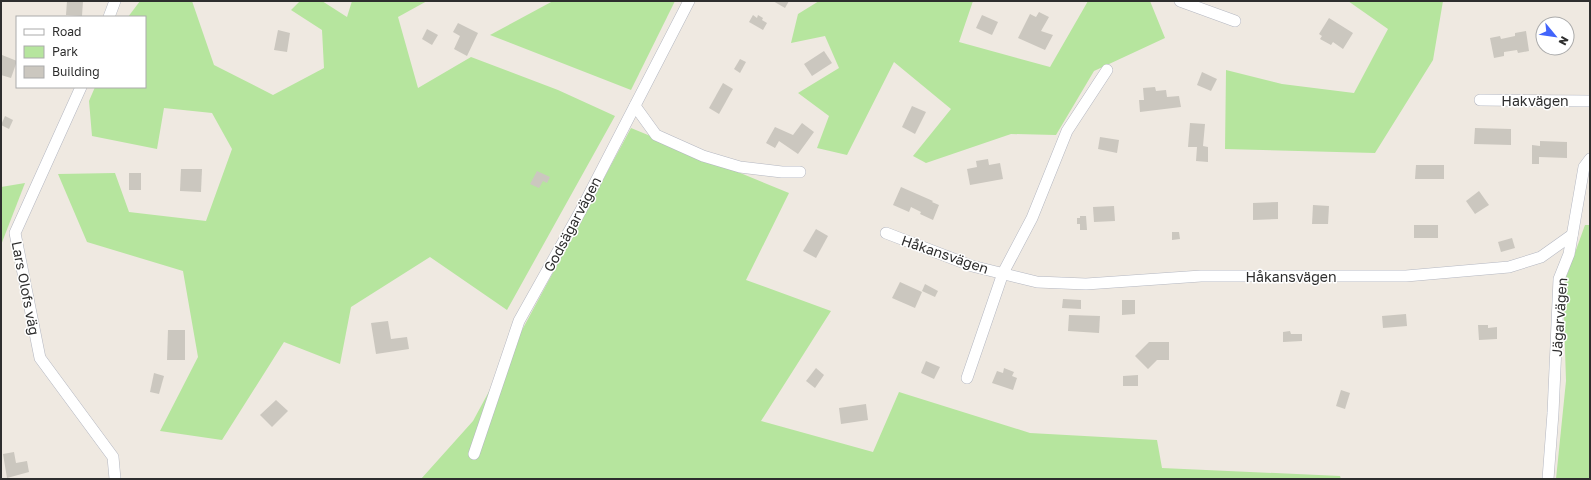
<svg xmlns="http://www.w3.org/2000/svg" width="1591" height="480" viewBox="0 0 1591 480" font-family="'Golos Text',sans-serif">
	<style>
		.green { fill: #b6e59e }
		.building { fill: #cbc7bf }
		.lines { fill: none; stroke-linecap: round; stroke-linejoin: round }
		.minor-casing { stroke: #b4b7c1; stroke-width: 12 }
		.minor { stroke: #fff; stroke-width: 11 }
		.labels { text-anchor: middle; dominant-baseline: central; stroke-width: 3; stroke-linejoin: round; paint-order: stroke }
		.street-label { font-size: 14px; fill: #2e2e2e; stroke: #fff }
	</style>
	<rect width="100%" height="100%" fill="#efe9e1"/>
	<!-- green -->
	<g class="green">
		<polygon points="140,1 192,1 214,65 273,95 324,68 322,30 291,10 300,1 322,1 347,17 352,1 427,1 398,17 418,88 471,57 558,90 615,116 507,310 430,257 351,307 340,364 284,342 222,440 160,431 198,357 183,271 87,242 58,174 115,173 129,212 206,221 232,149 212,113 164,108 157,149 92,136 89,101 95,87 145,87 145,17 128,17"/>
		<polygon points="553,1 675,1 631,90 490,35"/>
		<polygon points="819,1 973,1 959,42 1050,67 1088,1 1150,1 1165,38 1094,71 1056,135 1011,134 926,163 913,156 951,109 894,62 847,155 817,148 829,116 798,93 839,68 825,36 791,43 798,14"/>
		<polygon points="1348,1 1443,1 1433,60 1375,153 1225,149 1226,70 1282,84 1354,93 1388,29"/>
		<polygon points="631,128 789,193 746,280 831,311 761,421 873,452 899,392 1030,433 1157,440 1162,468 1340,476 1341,479 421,479 473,421"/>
		<polygon points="25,183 1,245 1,187"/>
		<polygon points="1585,225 1590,225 1590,479 1556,479 1566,381 1563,286"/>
	</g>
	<!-- building -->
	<g class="building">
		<polygon points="67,1 83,1 82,16 66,15"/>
		<polygon points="773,1 789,1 785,8"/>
		<polygon points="1039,12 1049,17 1041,31 1053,35 1045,50 1018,38 1030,14 1036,17"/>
		<polygon points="753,15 757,18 758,15 763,18 762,20 767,23 763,30 749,22"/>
		<polygon points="982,15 998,22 992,35 976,28"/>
		<polygon points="1329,18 1353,33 1343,49 1333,42 1331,45 1320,39 1322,36 1319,34"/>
		<polygon points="458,23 478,33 467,56 454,49 460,36 453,32"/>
		<polygon points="427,29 438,35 432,45 422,39"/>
		<polygon points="278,30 290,33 287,52 274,50"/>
		<polygon points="1526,31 1529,51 1518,53 1517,50 1504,52 1504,56 1494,58 1490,38 1500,36 1501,39 1515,36 1515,33"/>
		<polygon points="824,51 832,63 812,76 804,64"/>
		<polygon points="2,55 17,61 11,78 1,75"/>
		<polygon points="740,59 746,62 740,73 734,69"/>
		<polygon points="1202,72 1217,79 1211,91 1197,85"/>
		<polygon points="723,83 733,89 719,114 709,108"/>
		<polygon points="1155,87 1156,91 1166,90 1167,97 1179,96 1181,107 1140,112 1139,100 1144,100 1143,88"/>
		<polygon points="912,106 926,112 915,134 902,127"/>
		<polygon points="5,116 13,120 9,129 1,125"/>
		<polygon points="802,123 814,132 798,154 779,141 775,148 766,143 775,127 793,135"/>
		<polygon points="1190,123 1205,124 1203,146 1208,147 1208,162 1196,161 1197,147 1188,147"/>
		<polygon points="1475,128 1511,129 1511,145 1474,144"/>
		<polygon points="1100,137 1119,140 1117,153 1098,149"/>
		<polygon points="1540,141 1567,142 1567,158 1539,157 1539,164 1532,164 1532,145 1540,146"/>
		<polygon points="988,159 989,165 1000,163 1003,179 970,185 967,169 977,167 976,161"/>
		<polygon points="1416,165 1444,165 1444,179 1415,179"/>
		<polygon points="181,169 202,169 201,192 180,191"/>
		<polygon points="537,171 550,177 547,183 543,181 539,188 530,184"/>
		<rect x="129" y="173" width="12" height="17"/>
		<polygon points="901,187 933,201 932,202 939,205 933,220 920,214 921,212 911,207 909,212 893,205"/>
		<polygon points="1479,191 1489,205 1475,214 1466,201"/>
		<polygon points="1278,202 1278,219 1253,220 1253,203"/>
		<polygon points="1313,205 1329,206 1328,224 1312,224"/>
		<polygon points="1114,206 1115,221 1094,222 1093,207"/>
		<polygon points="1080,216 1086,216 1087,230 1080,230 1080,224 1077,224 1077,218 1080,218"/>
		<rect x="1414" y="225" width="24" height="13"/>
		<polygon points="816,229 828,236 816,258 803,251"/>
		<polygon points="1172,232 1179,232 1180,239 1172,240"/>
		<polygon points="1512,238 1515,248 1501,252 1498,242"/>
		<polygon points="900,282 922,292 915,308 892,298"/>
		<polygon points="925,284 938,291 935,297 922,291"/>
		<polygon points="1063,299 1081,300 1081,309 1062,308"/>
		<polygon points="1122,300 1135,300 1135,314 1122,315"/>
		<polygon points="1406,314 1407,326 1383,328 1382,316"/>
		<polygon points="1069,315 1100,316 1099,333 1068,331"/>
		<polygon points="388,321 391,339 407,337 409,349 376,354 371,323"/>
		<polygon points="1478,325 1488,325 1488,328 1497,327 1497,339 1479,340"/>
		<polygon points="168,330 185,330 185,360 167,360"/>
		<polygon points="1290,331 1291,334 1302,334 1302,341 1283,342 1283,332"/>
		<polygon points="1149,342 1169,342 1169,360 1157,360 1148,369 1135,356"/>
		<polygon points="926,361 940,367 934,379 921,373"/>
		<polygon points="816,368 824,375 815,388 806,381"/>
		<polygon points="1004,368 1014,372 1012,376 1017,378 1013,390 992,383 997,371 1003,373"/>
		<polygon points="154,373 164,376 159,394 150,392"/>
		<polygon points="1138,375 1138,386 1123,386 1123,376"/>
		<polygon points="1341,390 1350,393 1345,409 1336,406"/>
		<polygon points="276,400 288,411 272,427 260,415"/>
		<polygon points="866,404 868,420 841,424 839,408"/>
		<polygon points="14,452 16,463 27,461 29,472 7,478 3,454"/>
	</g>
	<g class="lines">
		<defs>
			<g id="minor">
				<polyline points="1180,1 1235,21"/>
				<polyline points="109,17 115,1"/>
				<polyline points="81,87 15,233 40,358 113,457 115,479"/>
				<polyline points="1480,100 1590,101"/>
				<polyline points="635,106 656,135 703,156 740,167 782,172 800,172"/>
				<polyline points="886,233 972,266 1037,282 1086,284 1201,276 1406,276 1509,267 1541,257 1572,235"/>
				<polyline points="967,378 1003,273 1032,218 1067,131 1107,70"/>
				<polyline points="474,454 519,321 580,212 689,1"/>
				<polyline points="1548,479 1553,413 1559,279 1569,254 1584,167 1590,159"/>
			</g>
		</defs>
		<!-- minor casing -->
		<use href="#minor" class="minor-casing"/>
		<!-- minor -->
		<use href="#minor" class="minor"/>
	</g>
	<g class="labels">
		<!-- street labels -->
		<g class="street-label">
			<text x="1535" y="100">Hakvägen</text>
			<text transform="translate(572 224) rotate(-62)">Godsägarvägen</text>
			<text transform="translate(945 254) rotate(19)">Håkansvägen</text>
			<text x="1291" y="276">Håkansvägen</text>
			<text transform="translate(26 288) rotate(79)">Lars Olofs väg</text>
			<text transform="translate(1559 317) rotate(-86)">Jägarvägen</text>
		</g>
	</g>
	<!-- border -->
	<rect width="1591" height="480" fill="none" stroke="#2e2e2e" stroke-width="4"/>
	<!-- legend -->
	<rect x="16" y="16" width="130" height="72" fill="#ffffff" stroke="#ababab"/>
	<rect x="24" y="29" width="20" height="6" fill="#ffffff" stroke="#ababab"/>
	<text x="52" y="36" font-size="12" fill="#2e2e2e">Road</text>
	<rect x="24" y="46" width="20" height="12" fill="#b6e59e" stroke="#ababab"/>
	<text x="52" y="56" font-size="12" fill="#2e2e2e">Park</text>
	<rect x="24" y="66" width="20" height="12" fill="#cbc7bf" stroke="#ababab"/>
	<text x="52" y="76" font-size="12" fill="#2e2e2e">Building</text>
	<!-- north arrow -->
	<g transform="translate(1555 36) rotate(119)"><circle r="19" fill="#ffffff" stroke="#ababab"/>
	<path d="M0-3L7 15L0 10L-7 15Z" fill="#4264fb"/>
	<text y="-6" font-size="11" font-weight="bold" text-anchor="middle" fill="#2e2e2e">N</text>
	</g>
</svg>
